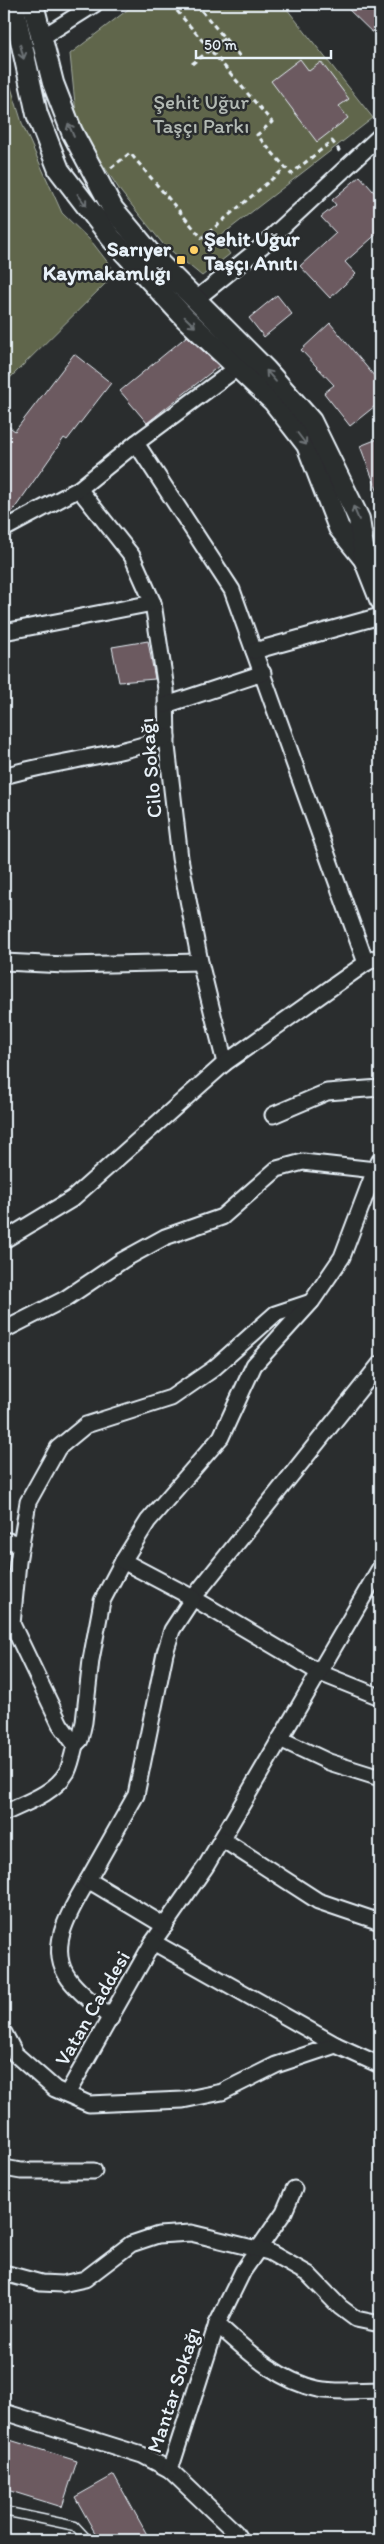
<svg xmlns="http://www.w3.org/2000/svg" width="384" height="2544" viewBox="0 0 384 2544" font-family="Itim,sans-serif">
	<style>
		.green { fill: #60664c; stroke: #a4aca2 }
		.building { fill: #6c5a61; stroke: #e8f1f8 }
		.lines { fill: none; stroke-linecap: round; stroke-linejoin: round }
		.service-casing { stroke: #e8f1f8; stroke-width: 11 }
		.minor-casing { stroke: #e8f1f8; stroke-width: 19 }
		.secondary-casing { stroke: #e8f1f8; stroke-width: 24 }
		.path { stroke: #e8f1f8; stroke-width: 3; stroke-dasharray: 5 4; stroke-linecap: butt }
		.service { stroke: #2a2d2e; stroke-width: 8 }
		.minor { stroke: #2a2d2e; stroke-width: 15 }
		.secondary { stroke: #2a2d2e; stroke-width: 20 }
		.oneway { stroke: #6c7275 }
		.poi-dot { fill: #ffd166; stroke: #2a2d2e; stroke-width: 2 }
		.labels { text-anchor: middle; dominant-baseline: central; stroke-width: 5; stroke-linejoin: round; paint-order: stroke }
		.park-label { font-size: 21px; fill: #b2b9b3; stroke: #2a2d2e }
		.poi-label { font-size: 21px; font-weight: bold; fill: #e8f1f8; stroke: #2a2d2e; text-anchor: start }
		.street-label { font-size: 21px; fill: #e8f1f8; stroke: #2a2d2e }
	</style>
	<rect width="100%" height="100%" fill="#2a2d2e"/>
	<filter id="ink" filterUnits="userSpaceOnUse"><feTurbulence type="fractalNoise" baseFrequency=".02" numOctaves="2"/><feDisplacementMap in="SourceGraphic" scale="10" xChannelSelector="R" yChannelSelector="G"/><feConvolveMatrix kernelMatrix="1 2 1 2 8 2 1 2 1" color-interpolation-filters="sRGB"/></filter>
	<g filter="url(#ink)">
		<!-- green -->
		<g class="green">
			<polygon points="135,4 283,4 373,118 218,238 230,254 202,276 163,244 121,192 94,151 76,114 70,54"/>
			<polygon points="4,65 23,126 62,213 92,242 116,273 4,384"/>
		</g>
		<!-- building -->
		<g class="building">
			<polygon points="343,4 380,4 380,40"/>
			<polygon points="300,59 309,71 321,62 349,99 339,106 348,118 317,142 271,81"/>
			<polygon points="360,176 380,199 380,231 345,262 356,274 330,298 300,266 336,233 321,217 336,205 332,200"/>
			<polygon points="277,295 292,314 264,337 249,318"/>
			<polygon points="330,323 380,383 380,402 350,426 324,393 334,385 301,350"/>
			<polygon points="187,336 219,366 147,423 120,391"/>
			<polygon points="74,354 111,383 67,440 64,438 10,515 4,519 4,423 15,431"/>
			<polygon points="380,438 380,494 379,495 360,446"/>
			<polygon points="148,641 155,679 119,682 112,647"/>
			<polygon points="10,2440 77,2461 62,2507 4,2489 4,2461"/>
			<polygon points="114,2475 150,2540 99,2540 75,2497"/>
		</g>
		<g class="lines">
			<defs>
				<polyline id="service" points="4,2511 75,2526 88,2540"/>
				<g id="minor">
					<polyline points="41,38 95,4"/>
					<polyline points="195,300 262,246 380,136"/>
					<polyline points="237,368 136,443 232,590 366,963 380,956"/>
					<polyline points="79,489 132,556 153,603 166,689 167,746 180,858 200,962 225,1063"/>
					<polyline points="4,529 79,489 136,443"/>
					<polyline points="4,632 153,603"/>
					<polyline points="254,651 380,616"/>
					<polyline points="166,705 263,673"/>
					<path d="M4,776C57,760 115,757 167,737"/>
					<polyline points="4,962 65,965 200,962"/>
					<polyline points="273,1115 327,1092 380,1088"/>
					<polyline points="4,1240 72,1199 225,1063 366,963"/>
					<polyline points="4,1330 65,1299 123,1260 165,1237 222,1217 277,1169 303,1162 375,1170 380,1160"/>
					<polyline points="380,1364 193,1598 320,1673 380,1697"/>
					<polyline points="4,1540 21,1544"/>
					<polyline points="123,1561 102,1601 91,1660 84,1722 80,1740 75,1745 60,1724 12,1624 18,1562 28,1502 58,1448 86,1425 171,1398 213,1369 275,1314 311,1302"/>
					<polyline points="380,1568 206,1866 153,1942 336,2045 380,2065"/>
					<polyline points="280,1739 329,1762 380,1778"/>
					<path d="M4,1813C25,1803 54,1794 67,1772C71,1764 73,1754 75,1745"/>
					<polyline points="222,1839 318,1901 380,1922"/>
					<path d="M88,1880C72,1908 45,1947 69,1979C80,1994 97,2006 111,2018"/>
					<polyline points="165,1926 88,1880 136,1795 165,1653 172,1630 193,1598 123,1561 148,1521 221,1437 254,1365 312,1301 342,1257 375,1170"/>
					<polyline points="4,2033 15,2054 55,2089 89,2104 183,2100 222,2092 276,2065 336,2045"/>
					<polyline points="67,2094 153,1942"/>
					<polyline points="4,2168 21,2171 94,2171"/>
					<path d="M294,2189L284,2212L243,2271L217,2324C247,2351 278,2381 318,2389C337,2393 361,2390 380,2390"/>
					<polyline points="4,2273 41,2283 62,2284 85,2279 131,2244 158,2235 191,2233 269,2252 308,2274 340,2307 356,2319 380,2324"/>
					<polyline points="4,2412 142,2455 170,2470 235,2532 240,2540"/>
					<polyline points="170,2470 217,2324"/>
				</g>
				<g id="secondary">
					<polyline points="13,4 37,114 59,170 112,239 185,318 273,401 307,445 339,528 364,559"/>
					<polyline points="33,4 53,83 72,132 113,209 154,258 266,370 311,421 359,519 365,561 380,599"/>
				</g>
			</defs>
			<!-- service casing -->
			<use href="#service" class="service-casing"/>
			<!-- minor casing -->
			<use href="#minor" class="minor-casing"/>
			<!-- secondary casing -->
			<use href="#secondary" class="secondary-casing"/>
			<!-- path -->
			<g class="path">
				<polyline points="171,4 272,122 257,135 291,174 332,141 339,150 337,152"/>
				<polyline points="196,4 242,59"/>
				<polyline points="192,64 225,38"/>
				<polyline points="111,168 130,153 202,238 285,168"/>
			</g>
			<!-- service -->
			<use href="#service" class="service"/>
			<!-- minor -->
			<use href="#minor" class="minor"/>
			<!-- secondary -->
			<use href="#secondary" class="secondary"/>
		</g>
		<!-- one-way arrows -->
		<defs><path id="oneway-shaft" d="M-6 0H5M1.5-3L5.5 0L1.5 3" fill="none" stroke-width="1.6" stroke-linecap="round" stroke-linejoin="round" transform="scale(1.25)"/></defs>
		<g class="oneway">
			<use href="#oneway-shaft" transform="translate(22 52) rotate(76)"/>
			<use href="#oneway-shaft" transform="translate(71 130) rotate(-113)"/>
			<use href="#oneway-shaft" transform="translate(82 200) rotate(53)"/>
			<use href="#oneway-shaft" transform="translate(190 322) rotate(44)"/>
			<use href="#oneway-shaft" transform="translate(271 376) rotate(-131)"/>
			<use href="#oneway-shaft" transform="translate(302 439) rotate(53)"/>
			<use href="#oneway-shaft" transform="translate(356 513) rotate(-113)"/>
		</g>
	</g>
	<!-- markers -->
	<g class="poi-dot">
		<circle cx="194" cy="250" r="5"/>
		<rect x="176" y="255" width="10" height="10" rx="2.5"/>
	</g>
	<g class="labels">
		<!-- park labels -->
		<g class="park-label">
			<text x="201" y="101">Şehit Uğur<tspan x="201" dy="24">Taşçı Parkı</tspan></text>
		</g>
		<!-- poi labels -->
		<g class="poi-label">
			<text x="204" y="238">Şehit Uğur<tspan x="204" dy="24">Taşçı Anıtı</tspan></text>
			<text x="171" y="248" text-anchor="end">Sarıyer<tspan x="171" dy="24">Kaymakamlığı</tspan></text>
		</g>
		<!-- street labels -->
		<g class="street-label">
			<text transform="translate(150 768) rotate(-95)">Cilo Sokağı</text>
			<text transform="translate(92 2008) rotate(-60)">Vatan Caddesi</text>
			<text transform="translate(173 2390) rotate(-72)">Mantar Sokağı</text>
		</g>
	</g>
	<!-- margin -->
	<rect width="384" height="2544" fill="none" stroke="#2a2d2e" stroke-width="20"/>
	<rect x="10" y="10" width="364" height="2524" fill="none" stroke="#e8f1f8" stroke-width="2" filter="url(#ink)"/>
	<!-- scale -->
	<path d="M196 50v8h135v-8" fill="none" stroke="#e8f1f8" stroke-width="2.5"/>
	<text x="204" y="50" font-size="15" fill="#e8f1f8" stroke="#2a2d2e" stroke-width="4" paint-order="stroke">50 m</text>
</svg>
